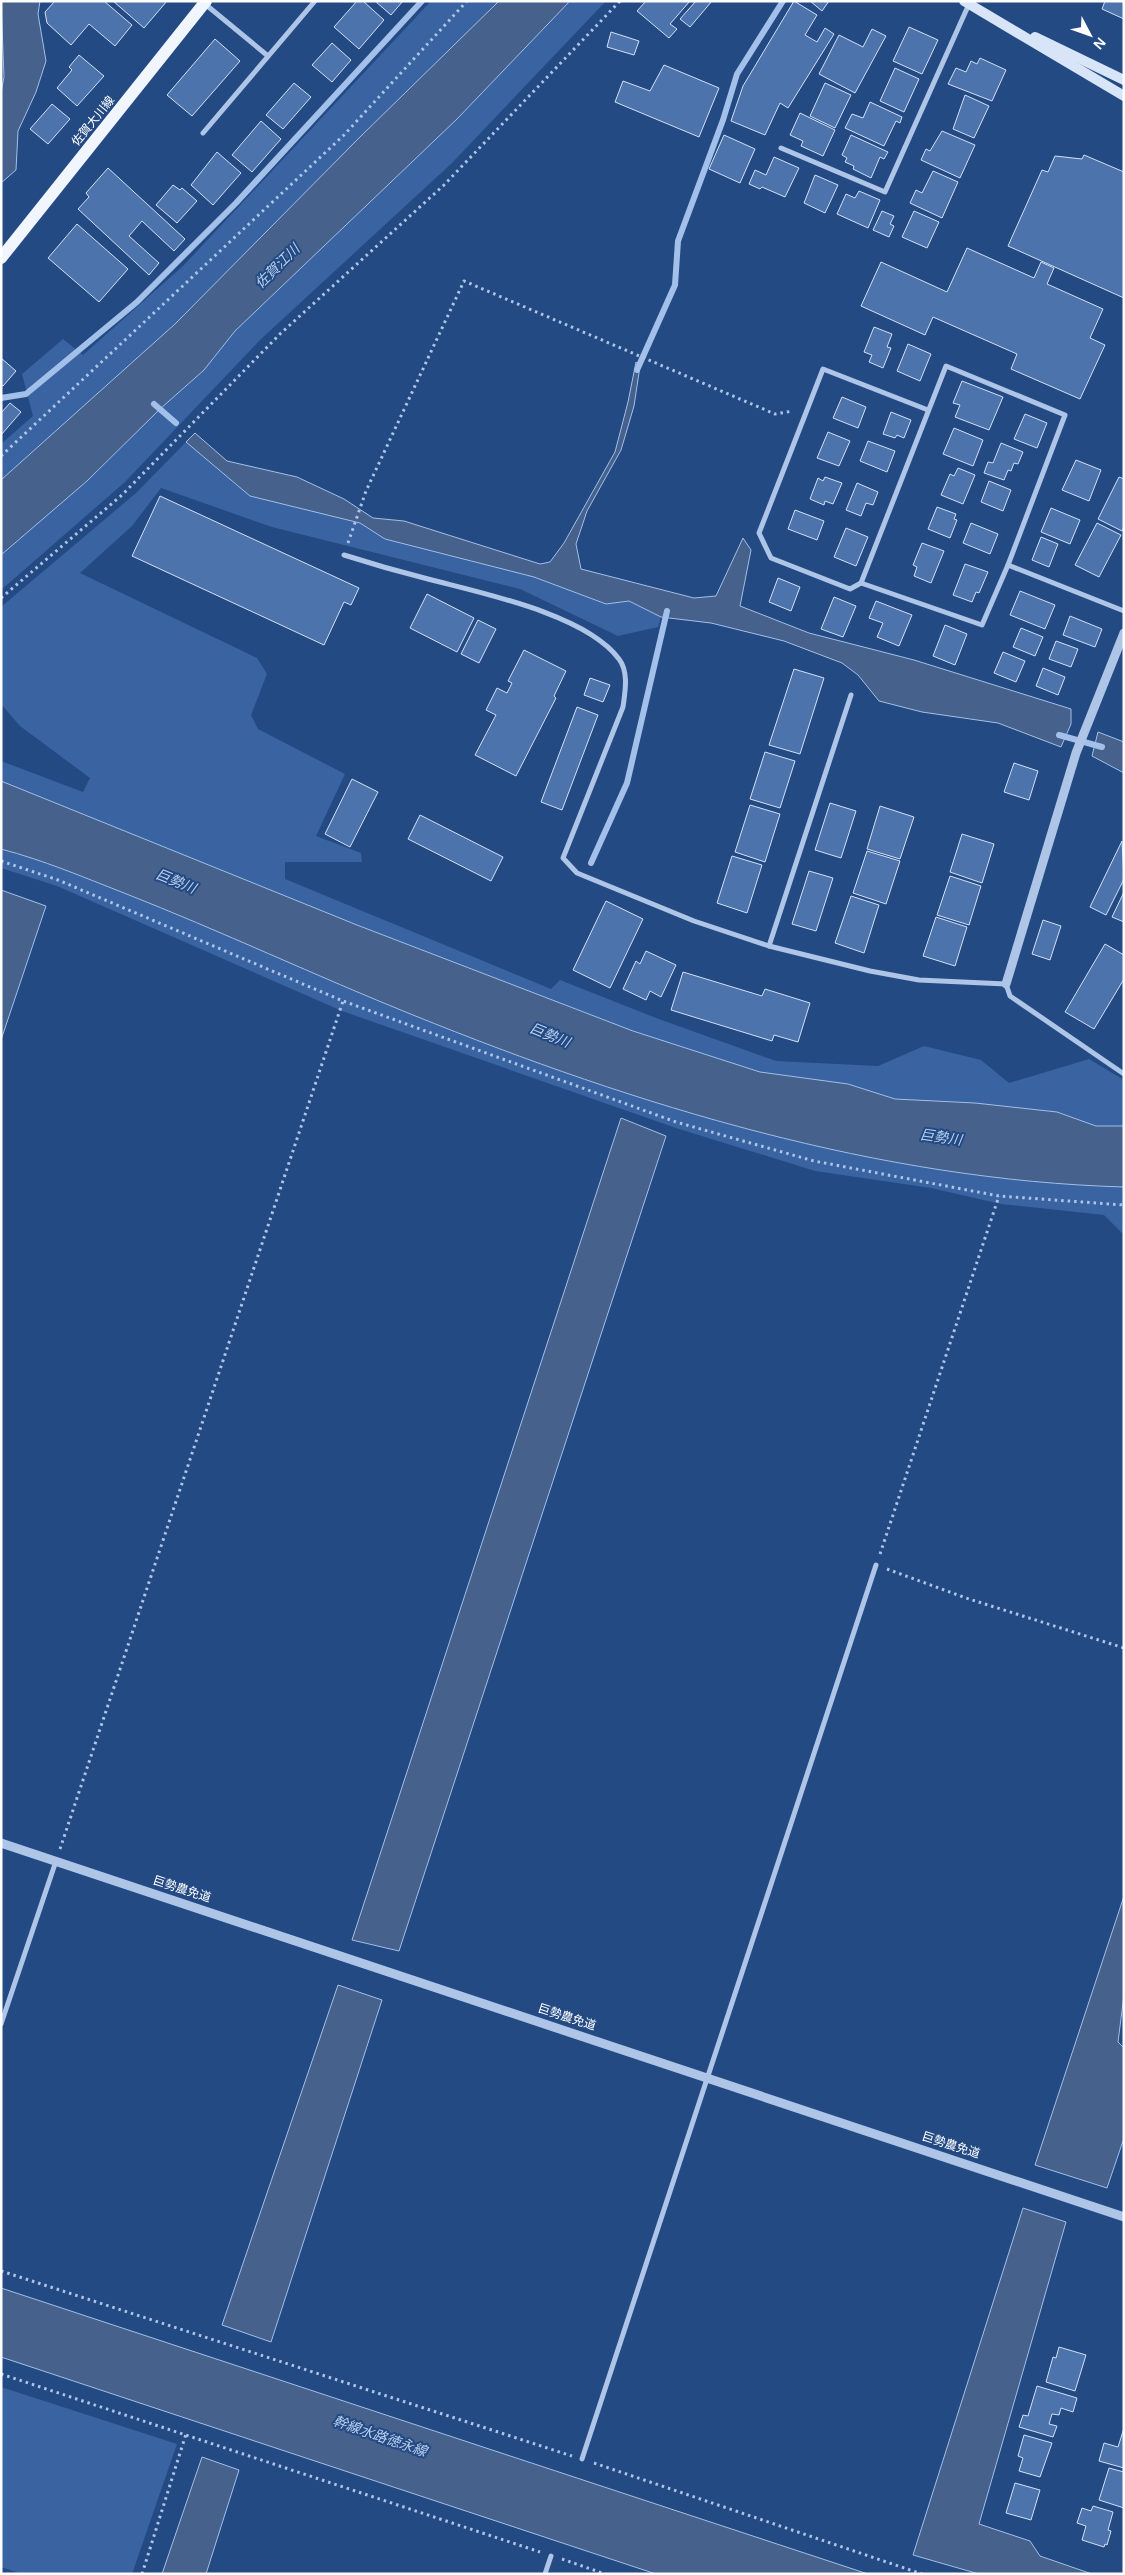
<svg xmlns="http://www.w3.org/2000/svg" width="1125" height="2575" viewBox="0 0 1125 2575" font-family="Helvetica,'Noto Sans JP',sans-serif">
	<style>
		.green { fill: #3963a1 }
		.water { fill: #46618c; stroke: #a2c0e9 }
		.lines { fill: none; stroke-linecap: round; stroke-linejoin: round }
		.stream { stroke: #a2c0e9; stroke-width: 6 }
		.building { fill: #4d73ac; stroke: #d2e0f6 }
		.path { stroke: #aec5e8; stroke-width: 3; stroke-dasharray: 2.5 4; stroke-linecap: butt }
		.minor { stroke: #aec5e8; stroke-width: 5 }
		.tertiary { stroke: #aec5e8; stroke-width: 9 }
		.secondary { stroke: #d8e4f7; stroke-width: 10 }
		.primary { stroke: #f0f5fe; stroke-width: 12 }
		.labels { text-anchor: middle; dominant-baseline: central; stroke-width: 4; stroke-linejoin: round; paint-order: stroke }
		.street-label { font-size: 12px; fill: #fff; stroke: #244a84 }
		.water-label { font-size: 14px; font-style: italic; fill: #b9d0ef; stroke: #244a84 }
	</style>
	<rect width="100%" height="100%" fill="#244a84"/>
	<!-- green -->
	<g class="green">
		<polygon points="431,1 499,1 359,138 175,324 1,480 1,444 33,416 22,374 63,339 83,355 184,265"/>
		<polygon points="570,1 606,1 452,163 260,340 125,482 1,590 1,555 87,481 160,409 204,370 235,331 457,119"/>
		<polygon points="186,442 250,496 360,523 385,539 534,577 606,604 629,601 661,617 658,627 618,636 520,589 272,527 161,488 132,526 80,573 257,658 267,674 251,715 258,729 345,774 316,836 361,853 362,862 285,862 285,879 551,989 560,980 656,1018 776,1061 878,1066 924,1046 981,1060 1009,1083 1089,1059 1124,1080 1124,1126 1096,1126 1057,1112 975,1103 895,1099 848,1084 760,1072 633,1031 357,925 1,781 1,761 83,792 90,778 20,726 1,704 1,607 136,493"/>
		<path d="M1,849C43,860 83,877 124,893C221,931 316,976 413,1015C638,1106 879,1180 1124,1187V1235L1104,1215L1001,1204L931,1188L815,1171L676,1128L342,1011L57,886L1,868Z"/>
		<polygon points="1,2387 177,2444 132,2574 22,2574 1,2567"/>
	</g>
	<!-- water -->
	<g class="water">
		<polygon points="1,1 40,1 38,14 46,61 36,92 18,131 16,170 1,183 1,93 4,77"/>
		<polygon points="499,1 570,1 457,119 235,331 204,370 160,409 87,481 1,555 1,480 175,324 359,138"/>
		<polygon points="636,362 640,366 634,406 621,450 587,511 576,544 581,569 694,598 716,596 743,538 751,550 740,606 809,633 914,660 1071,709 1071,724 1061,747 998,723 922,712 879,701 858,675 842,663 784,641 711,623 661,617 629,601 606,604 534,577 385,539 360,523 250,496 186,442 195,433 227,461 297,477 344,499 373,518 404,521 540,564 550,562 564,543 615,452 628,402"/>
		<polygon points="1098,732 1124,742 1124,773 1092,756"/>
		<path d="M1,781L357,925L633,1031L760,1072L848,1084L895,1099L975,1103L1057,1112L1096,1126H1124V1187C879,1180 638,1106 413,1015C316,976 221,931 124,893C83,877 43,860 1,849Z"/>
		<polygon points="1,890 46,906 1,1040"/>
		<polygon points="621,1118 666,1136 399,1951 352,1940"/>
		<polygon points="1124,1896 1124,1995 1118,2042 1124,2048 1124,2138 1107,2188 1035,2165"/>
		<polygon points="338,1985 382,2000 271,2342 222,2325"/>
		<polygon points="1023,2208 1066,2222 979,2524 1030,2541 1040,2556 1092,2574 979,2574 913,2555"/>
		<polygon points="1,2288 868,2574 656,2574 1,2357"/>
		<polygon points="202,2457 239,2470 206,2574 162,2574"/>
	</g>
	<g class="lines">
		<!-- stream -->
		<g class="stream">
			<polyline points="637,370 675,285 678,241 723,120 737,74 783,1"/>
			<polyline points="1,398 26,394 137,302 236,203 422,1"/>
			<polyline points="154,404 176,423"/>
			<polyline points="1059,735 1102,747"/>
			<polyline points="591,863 627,783 667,611"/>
		</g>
	</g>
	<!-- building -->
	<g class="building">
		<polygon points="55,1 104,1 132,25 115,46 89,24 71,45 47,23 45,12"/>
		<polygon points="113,1 167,1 144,28"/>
		<polygon points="357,1 363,1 384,20 359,49 334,27"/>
		<polygon points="375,1 403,1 391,15"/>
		<polygon points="646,1 690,1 670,24 677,29 669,38 637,11"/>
		<polygon points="696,1 712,1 690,27 680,19"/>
		<polygon points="794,1 817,15 805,35 817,42 825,28 834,34 788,108 780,103 765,135 731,121 743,86"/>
		<polygon points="810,1 829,1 822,11"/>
		<polygon points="1105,1 1124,1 1124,19 1102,9"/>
		<polygon points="909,27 938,40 922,74 893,61"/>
		<polygon points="872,29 886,36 855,93 819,74 839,35 863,47"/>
		<polygon points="611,32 639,41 634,55 607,47"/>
		<polygon points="215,39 240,61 192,116 167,95"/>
		<polygon points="332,43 351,60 332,82 312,65"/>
		<polygon points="79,55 104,76 77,106 57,88 72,70 69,67"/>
		<polygon points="980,58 1006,70 992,101 948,84 956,68 966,72 971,61 977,64"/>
		<polygon points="664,65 719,88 699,137 615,102 623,81 650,91"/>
		<polygon points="895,68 919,79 904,112 880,101"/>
		<polygon points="294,83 311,97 283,129 266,115"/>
		<polygon points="825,83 851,95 835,128 810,116"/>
		<polygon points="965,95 989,106 974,138 953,129"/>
		<polygon points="870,102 902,117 900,123 896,121 884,146 845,128 852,114 863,118"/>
		<polygon points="52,104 70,119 48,144 30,129"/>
		<polygon points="800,113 835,130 823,156 801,146 803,141 790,135"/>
		<polygon points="261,121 281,139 252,172 232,155"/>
		<polygon points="942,131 975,145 960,178 921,160 926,149 930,151"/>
		<polygon points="724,135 755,149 740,183 709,169"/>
		<polygon points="851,135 888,152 884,159 880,157 871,178 853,169 854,166 845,162 847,158 842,155"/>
		<polygon points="217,152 241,173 213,205 191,185"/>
		<polygon points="1084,155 1124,172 1124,298 1008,246 1042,170 1048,172 1055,156 1082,159"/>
		<polygon points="774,157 799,168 785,197 762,187 760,189 749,184 755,170 766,175"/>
		<polygon points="108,168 185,239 174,251 142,221 129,236 159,263 149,275 78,209 89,197 86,193"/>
		<polygon points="933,171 958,182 942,218 910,203 916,190 922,193"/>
		<polygon points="815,175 838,185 825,213 804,203"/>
		<polygon points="173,185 180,190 182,188 197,201 177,223 156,205"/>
		<polygon points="859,191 880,200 868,228 837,214 846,194 855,198"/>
		<polygon points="882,211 894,216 890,224 894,226 889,237 873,230"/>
		<polygon points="914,211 939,222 927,248 902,237"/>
		<polygon points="77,224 128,269 99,302 48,258"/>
		<polygon points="967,248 1034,278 1041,262 1054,268 1047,284 1103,309 1090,338 1105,345 1080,399 1011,369 1017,354 933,317 925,335 861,306 881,262 947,292"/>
		<polygon points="874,327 892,334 887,347 891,348 883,368 869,362 872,355 864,352"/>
		<polygon points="908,344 931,354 920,381 897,371"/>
		<polygon points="1,358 16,371 3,386 1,385"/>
		<polygon points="962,381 1003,397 989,430 955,417 960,405 953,403"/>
		<polygon points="842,397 866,407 858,428 833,418"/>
		<polygon points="10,403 21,412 1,435 1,413"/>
		<polygon points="891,412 911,420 904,438 897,435 895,438 883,434"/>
		<polygon points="1025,414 1047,423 1037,448 1014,439"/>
		<polygon points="954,428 983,440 973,466 943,454"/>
		<polygon points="828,432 850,441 839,466 817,458"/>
		<polygon points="868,441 895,451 887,472 860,461"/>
		<polygon points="1001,443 1023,452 1018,464 1014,463 1011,471 1008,470 1004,480 984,473 988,462 993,463"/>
		<polygon points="1076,460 1101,470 1089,501 1062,490"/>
		<polygon points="958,468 975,475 963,504 941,495 950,474 954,476"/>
		<polygon points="825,477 842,483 833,504 825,501 824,505 810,499 818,478 823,481"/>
		<polygon points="1119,477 1124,479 1124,527 1122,531 1098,519"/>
		<polygon points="989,481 1011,490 1003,511 981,502"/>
		<polygon points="857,483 878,492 873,505 866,503 861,516 846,510"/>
		<polygon points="160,496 359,588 351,605 344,602 324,645 132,556"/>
		<polygon points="937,507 956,514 954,519 957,520 950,538 928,529"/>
		<polygon points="1051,508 1080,520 1070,544 1041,532"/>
		<polygon points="795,510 824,521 817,540 788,529"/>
		<polygon points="971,523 998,534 990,554 963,543"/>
		<polygon points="1097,523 1121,535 1099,577 1075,565"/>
		<polygon points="846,528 868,537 856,566 834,557"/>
		<polygon points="1041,537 1058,544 1049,567 1032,560"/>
		<polygon points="922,543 944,551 931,583 914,576 917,567 913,565"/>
		<polygon points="965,564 988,572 979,593 976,592 972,602 953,595"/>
		<polygon points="778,578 800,587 791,611 769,602"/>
		<polygon points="1020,591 1055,605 1045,629 1010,615"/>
		<polygon points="427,594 474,618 457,652 410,628"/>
		<polygon points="834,597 856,606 843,637 821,629"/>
		<polygon points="876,601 912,615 899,646 877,637 883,623 869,618"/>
		<polygon points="1070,616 1102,629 1095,647 1063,635"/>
		<polygon points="478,620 496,629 479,663 461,654"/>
		<polygon points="945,625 967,634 955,665 933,656"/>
		<polygon points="1021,628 1043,637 1035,656 1013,647"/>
		<polygon points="1056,641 1078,649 1071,667 1049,659"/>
		<polygon points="524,650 566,671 554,696 556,698 516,776 475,755 496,715 486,710 497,688 507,693 512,683 508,681"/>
		<polygon points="1003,652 1025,661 1016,682 994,673"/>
		<polygon points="1043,668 1065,677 1058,695 1036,686"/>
		<polygon points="794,669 824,678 800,754 769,745"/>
		<polygon points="590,678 610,685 603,702 584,695"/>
		<polygon points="577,707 598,715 562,810 541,802"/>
		<polygon points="765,752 795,761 780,808 750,799"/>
		<polygon points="1014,763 1038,771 1029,800 1004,792"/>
		<polygon points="352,779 378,792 350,847 325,834"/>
		<polygon points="830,803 856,811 841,858 815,850"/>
		<polygon points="750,805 780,814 765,862 735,852"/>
		<polygon points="880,806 914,817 900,859 867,849"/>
		<polygon points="420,815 503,857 491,881 408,839"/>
		<polygon points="962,834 994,844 982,883 950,872"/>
		<polygon points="1122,841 1124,879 1106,915 1090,907"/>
		<polygon points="867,851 900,861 886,904 853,893"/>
		<polygon points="732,856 762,865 747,913 717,903"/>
		<polygon points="809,871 833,878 816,931 792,924"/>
		<polygon points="950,876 981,886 969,925 937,915"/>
		<polygon points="1124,892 1124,922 1112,917"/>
		<polygon points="851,896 879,905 864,953 835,943"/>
		<polygon points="606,901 643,919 610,988 573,970"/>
		<polygon points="936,917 967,927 955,966 923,956"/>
		<polygon points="1043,920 1061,926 1050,960 1032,954"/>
		<polygon points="1105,944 1124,955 1124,979 1094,1029 1065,1012"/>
		<polygon points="646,951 676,965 661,997 650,991 646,1000 623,989 636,961 640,964"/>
		<polygon points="683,972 762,996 765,989 810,1003 798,1042 774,1035 772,1041 671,1010"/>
		<polygon points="1059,2347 1086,2355 1075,2391 1046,2382 1053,2357 1056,2358"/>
		<polygon points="1037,2386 1077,2398 1073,2412 1061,2408 1059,2415 1052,2414 1049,2424 1057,2426 1053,2437 1019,2427 1023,2415 1028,2416"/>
		<polygon points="1124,2428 1124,2468 1099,2461 1104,2443 1118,2447"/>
		<polygon points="1024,2435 1052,2443 1040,2477 1019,2471 1023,2458 1018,2456"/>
		<polygon points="1109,2468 1124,2472 1124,2508 1099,2500"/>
		<polygon points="1015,2483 1040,2490 1031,2520 1006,2513"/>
		<polygon points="1093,2506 1113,2512 1108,2530 1111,2531 1107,2545 1105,2544 1104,2547 1082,2540 1086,2526 1077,2523 1082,2508 1091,2511"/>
	</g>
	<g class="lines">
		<!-- path -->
		<g class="path">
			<polyline points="1,456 344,135 467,1"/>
			<polyline points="348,543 366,491 464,281 775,414 793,411"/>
			<polyline points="1,598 122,495 280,334 444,185 620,1"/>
			<polyline points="1,861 58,880 343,1001 676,1122 814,1161 999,1196 1124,1205"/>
			<polyline points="880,1554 999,1196"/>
			<polyline points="887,1569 966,1598 1124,1648"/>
			<polyline points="60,1849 343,1001"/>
			<polyline points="1,2271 572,2456"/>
			<polyline points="1,2374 540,2552"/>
			<polyline points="594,2463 922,2574"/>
			<polyline points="562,2559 605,2574"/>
			<polyline points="142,2574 186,2434"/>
		</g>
		<!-- minor -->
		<g class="minor">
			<polyline points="205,4 268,56"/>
			<polyline points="203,133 315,1"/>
			<polyline points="781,148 885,192 969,4"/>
			<polyline points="928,410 823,369 759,533 771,558 850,589 861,583 982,625 1008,565 1124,611"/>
			<path d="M344,555C372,564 400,572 428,579C481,593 586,614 619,659C629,672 625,692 623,707L563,858L577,873L694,921L769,946L870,971L919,980L1006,984L1010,996L1124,1074"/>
			<polyline points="861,583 946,366 1065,415 1008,565"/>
			<polyline points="769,946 851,695"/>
			<polyline points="1,2024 56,1861"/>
			<polyline points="582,2459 876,1565"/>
			<polyline points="545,2574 551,2556"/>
		</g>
		<!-- tertiary -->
		<g class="tertiary">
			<polyline points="1006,984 1076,753 1124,633"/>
			<polyline points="1,1843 1124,2217"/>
		</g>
		<!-- secondary -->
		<g class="secondary">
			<polyline points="964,1 1124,96"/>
			<polyline points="1035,37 1124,80"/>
		</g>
		<!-- primary -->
		<polyline class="primary" points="1,258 206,1"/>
	</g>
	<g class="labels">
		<!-- street labels -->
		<g class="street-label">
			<text transform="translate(93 121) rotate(-51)">佐賀大川線</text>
			<text transform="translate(182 1889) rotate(18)">巨勢農免道</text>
			<text transform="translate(567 2017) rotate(18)">巨勢農免道</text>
			<text transform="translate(951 2145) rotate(18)">巨勢農免道</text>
		</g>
		<!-- water labels -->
		<g class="water-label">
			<text transform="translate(277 266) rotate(-45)">佐賀江川</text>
			<text transform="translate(176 881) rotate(22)">巨勢川</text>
			<text transform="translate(550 1035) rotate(22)">巨勢川</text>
			<text transform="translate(941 1137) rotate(8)">巨勢川</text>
			<text transform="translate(380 2436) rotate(19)">幹線水路徳永線</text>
		</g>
	</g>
	<!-- border -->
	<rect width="1125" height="2575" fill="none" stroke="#ffffff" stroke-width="5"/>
	<!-- north arrow -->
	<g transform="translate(1090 35) rotate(131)" stroke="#244a84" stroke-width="4" paint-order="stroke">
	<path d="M0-4L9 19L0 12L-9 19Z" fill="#ffffff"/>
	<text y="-8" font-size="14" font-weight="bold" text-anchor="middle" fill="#ffffff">N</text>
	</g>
</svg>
